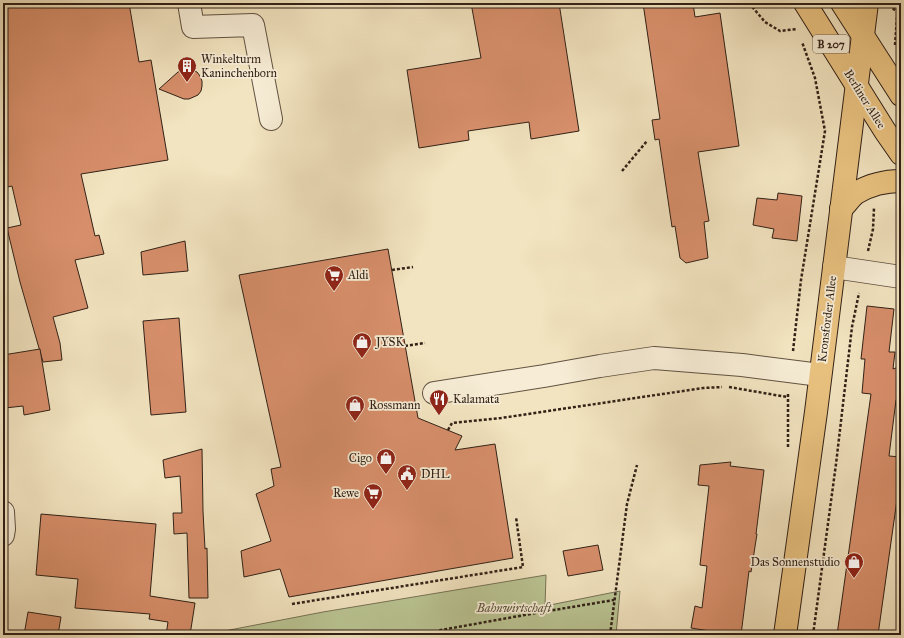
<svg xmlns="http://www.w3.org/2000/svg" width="904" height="638" viewBox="0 0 904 638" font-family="'IM FELL Great Primer',serif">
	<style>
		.green { fill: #bac493; stroke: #767255 }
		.building { fill: #d78f6b; stroke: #312117 }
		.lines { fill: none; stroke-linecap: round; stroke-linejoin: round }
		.minor-casing { stroke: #615241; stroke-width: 24 }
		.major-casing { stroke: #312117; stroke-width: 24 }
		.path { stroke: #312117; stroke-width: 2.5; stroke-dasharray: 3 2; stroke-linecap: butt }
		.minor { stroke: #f7edd6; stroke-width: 22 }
		.major { stroke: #e9c280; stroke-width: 22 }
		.labels { text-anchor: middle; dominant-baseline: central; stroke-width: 3.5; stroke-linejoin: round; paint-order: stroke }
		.shield { fill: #f7edd6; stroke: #6c5e50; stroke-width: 1 }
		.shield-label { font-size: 11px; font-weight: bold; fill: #312117 }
		.poi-label { font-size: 12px; fill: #312117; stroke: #f7edd6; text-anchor: start }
		.street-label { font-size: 12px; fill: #312117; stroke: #f7edd6 }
		.park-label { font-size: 12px; font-style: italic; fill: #5a523c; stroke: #f7edd6 }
	</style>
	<rect width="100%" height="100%" fill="#f2e4c0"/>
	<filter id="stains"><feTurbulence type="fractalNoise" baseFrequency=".005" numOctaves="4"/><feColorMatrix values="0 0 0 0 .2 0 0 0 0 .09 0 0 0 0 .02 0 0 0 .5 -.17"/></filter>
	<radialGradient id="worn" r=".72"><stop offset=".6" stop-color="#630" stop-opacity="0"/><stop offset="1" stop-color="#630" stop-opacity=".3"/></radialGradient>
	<!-- green -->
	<polygon class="green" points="546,575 545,606 620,591 616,635 214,635 214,633 323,612"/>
	<!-- building -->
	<g class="building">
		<polygon points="3,3 129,3 139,62 151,60 168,160 81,174 95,236 99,235 104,254 75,260 88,308 53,317 60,343 62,360 43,362 20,282 7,228 21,225 12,186 3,188"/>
		<polygon points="471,3 559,3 579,131 531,139 529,122 468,131 469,140 419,148 407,70 481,58"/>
		<polygon points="643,3 693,3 695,17 720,13 739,146 698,152 709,221 704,222 708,258 686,263 680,258 675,226 672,227 659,139 655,140 652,120 660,119"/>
		<polygon points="188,69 197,72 200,76 202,81 202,86 201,91 198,95 189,99 184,99 159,89 178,72 183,70"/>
		<polygon points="778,193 802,196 797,241 772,238 774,229 753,225 757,198 777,200"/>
		<polygon points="185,241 188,271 143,275 141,252"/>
		<polygon points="388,249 418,418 462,436 455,450 495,444 513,558 289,597 280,569 244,577 241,551 271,541 256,494 274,486 271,469 281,467 239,275"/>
		<polygon points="867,306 894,309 889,352 895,352 893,369 901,366 901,401 896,400 889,456 901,457 901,471 878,635 837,635 871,394 862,393 865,359 861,359"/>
		<polygon points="179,318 186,412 151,415 143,321"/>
		<polygon points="40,349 50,410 24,415 23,406 5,408 3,394 3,355"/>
		<polygon points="202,449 203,511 205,549 207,548 208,598 189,598 187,533 174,534 173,513 182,513 180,476 165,478 163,460"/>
		<polygon points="731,462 730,466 764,470 756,534 757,534 751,572 749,571 741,635 715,635 716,632 691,628 695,606 702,608 707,566 700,565 709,486 698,485 700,465"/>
		<polygon points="41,514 156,524 150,596 195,603 190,635 166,635 168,622 149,619 150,614 75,608 78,579 36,575"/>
		<polygon points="598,545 603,570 568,576 563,551"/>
		<polygon points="28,612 61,617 58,635 24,635"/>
	</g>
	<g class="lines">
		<defs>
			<g id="minor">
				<polyline points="189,3 193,27 253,25 271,119"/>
				<polyline points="834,267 901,277"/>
				<polyline points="434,393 544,376 600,366 654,358 742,365 820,375"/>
				<polyline points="3,512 4,529 3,535"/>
			</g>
			<g id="major">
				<polyline points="805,3 885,131 901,154"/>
				<polyline points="842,3 901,95"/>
				<path d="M841,209C846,204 851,197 856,193C871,184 884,181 901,181"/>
				<polyline points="785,635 816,412 867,3"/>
			</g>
		</defs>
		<!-- minor casing -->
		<use href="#minor" class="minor-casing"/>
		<!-- major casing -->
		<use href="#major" class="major-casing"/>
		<!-- path -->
		<g class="path">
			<polyline points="749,3 765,22 780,31 797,29"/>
			<polyline points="889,5 897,12"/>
			<polyline points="895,45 898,3"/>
			<polyline points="622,171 647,141"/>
			<polyline points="868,251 873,229 874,208"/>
			<polyline points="392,270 413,267"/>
			<polyline points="405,346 425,343"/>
			<polyline points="793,351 801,280 825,131 815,78 802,42"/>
			<polyline points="729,387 787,397"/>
			<polyline points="448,430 452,423 501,418 703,388 722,387"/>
			<polyline points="788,447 788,392"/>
			<polyline points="292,604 523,567 516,517"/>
			<polyline points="425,635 441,630 536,613 614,600"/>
			<polyline points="610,635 627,504 637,465"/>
			<polyline points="813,635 836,464 852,327 859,293"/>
		</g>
		<!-- minor -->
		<use href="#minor" class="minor"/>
		<!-- major -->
		<use href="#major" class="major"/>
	</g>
	<!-- icons -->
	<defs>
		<symbol id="building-pin" viewBox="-11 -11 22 30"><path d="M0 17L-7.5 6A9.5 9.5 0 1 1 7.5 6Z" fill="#8f2418" stroke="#f7edd6"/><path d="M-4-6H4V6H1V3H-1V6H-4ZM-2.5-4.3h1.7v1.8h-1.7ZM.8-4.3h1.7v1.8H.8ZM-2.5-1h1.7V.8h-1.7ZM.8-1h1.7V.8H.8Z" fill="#fff"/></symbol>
		<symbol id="supermarket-pin" viewBox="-11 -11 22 30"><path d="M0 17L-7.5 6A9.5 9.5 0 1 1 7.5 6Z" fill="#8f2418" stroke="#f7edd6"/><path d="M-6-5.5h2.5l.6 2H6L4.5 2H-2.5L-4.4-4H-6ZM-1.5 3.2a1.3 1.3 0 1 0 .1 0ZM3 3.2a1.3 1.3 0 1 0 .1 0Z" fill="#fff"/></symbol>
		<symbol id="shop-pin" viewBox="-11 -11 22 30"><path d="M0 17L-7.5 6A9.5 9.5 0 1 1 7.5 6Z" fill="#8f2418" stroke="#f7edd6"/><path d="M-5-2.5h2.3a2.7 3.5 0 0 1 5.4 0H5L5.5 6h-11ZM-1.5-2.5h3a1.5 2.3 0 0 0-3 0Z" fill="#fff"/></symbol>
		<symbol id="restaurant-pin" viewBox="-11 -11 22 30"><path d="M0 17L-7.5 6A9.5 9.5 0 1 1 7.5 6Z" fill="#8f2418" stroke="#f7edd6"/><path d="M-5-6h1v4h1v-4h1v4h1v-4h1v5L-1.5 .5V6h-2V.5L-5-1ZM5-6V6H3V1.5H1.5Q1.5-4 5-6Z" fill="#fff"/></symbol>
		<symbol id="civic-pin" viewBox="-11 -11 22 30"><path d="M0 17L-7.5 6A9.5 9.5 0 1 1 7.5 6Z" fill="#8f2418" stroke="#f7edd6"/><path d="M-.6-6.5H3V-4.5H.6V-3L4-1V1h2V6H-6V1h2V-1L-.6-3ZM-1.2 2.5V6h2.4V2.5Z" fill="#fff"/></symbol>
	</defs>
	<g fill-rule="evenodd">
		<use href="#building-pin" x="176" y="55" width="22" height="30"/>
		<use href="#supermarket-pin" x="323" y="264" width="22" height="30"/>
		<use href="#shop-pin" x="351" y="331" width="22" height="30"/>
		<use href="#restaurant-pin" x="428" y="388" width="22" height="30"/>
		<use href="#shop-pin" x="344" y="394" width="22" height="30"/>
		<use href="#shop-pin" x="375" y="447" width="22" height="30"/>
		<use href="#civic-pin" x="396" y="463" width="22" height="30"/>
		<use href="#supermarket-pin" x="362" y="482" width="22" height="30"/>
		<use href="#shop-pin" x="843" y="551" width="22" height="30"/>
	</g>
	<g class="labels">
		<!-- shield labels -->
		<rect class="shield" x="813" y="35" width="36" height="18" rx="3"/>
		<g class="shield-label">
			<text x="831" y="44">B 207</text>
		</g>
		<!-- poi labels -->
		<g class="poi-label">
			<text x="201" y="59">Winkelturm<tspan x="201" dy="14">Kaninchenborn</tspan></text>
			<text x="348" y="275">Aldi</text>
			<text x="376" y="342">JYSK</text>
			<text x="453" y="399">Kalamata</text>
			<text x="369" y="405">Rossmann</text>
			<text x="372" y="458" text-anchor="end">Cigo</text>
			<text x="421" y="474">DHL</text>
			<text x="359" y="493" text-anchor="end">Rewe</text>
			<text x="840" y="562" text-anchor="end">Das Sonnenstudio</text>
		</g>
		<!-- street labels -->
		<g class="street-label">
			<text transform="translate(865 99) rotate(58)">Berliner Allee</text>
			<text transform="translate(827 319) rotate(-83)">Kronsforder Allee</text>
		</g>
		<!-- park labels -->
		<g class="park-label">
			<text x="514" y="608">Bahnwirtschaft</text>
		</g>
	</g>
	<!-- margin -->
	<rect width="904" height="638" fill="none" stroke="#f2e4c0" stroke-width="16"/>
	<rect x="4" y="4" width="896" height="630" fill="none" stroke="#312117" stroke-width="2"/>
	<rect x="8" y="8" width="888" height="622" fill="none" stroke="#312117"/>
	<rect width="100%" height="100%" filter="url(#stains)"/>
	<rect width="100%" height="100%" fill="url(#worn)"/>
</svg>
